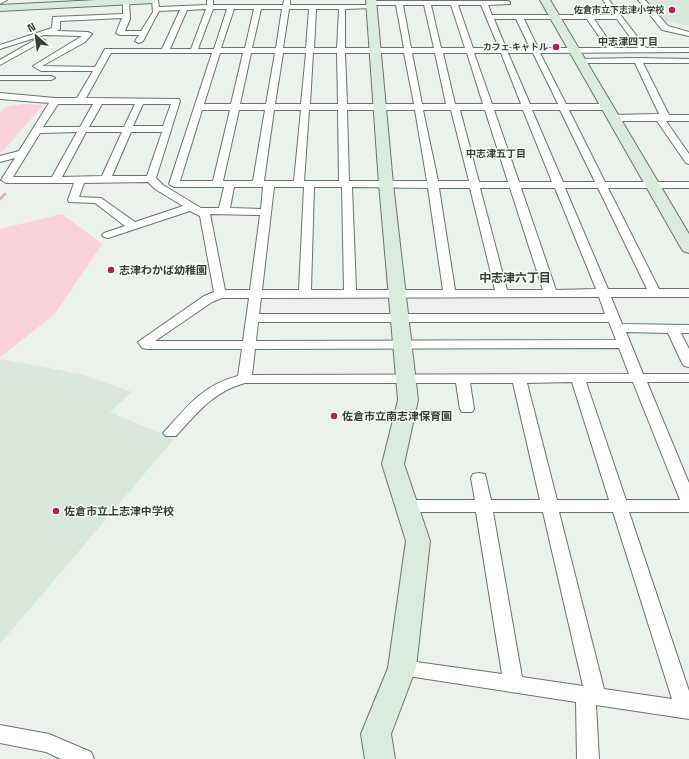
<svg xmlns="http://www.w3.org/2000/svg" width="689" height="759" viewBox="0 0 689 759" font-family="'Space Grotesk','Noto Sans JP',sans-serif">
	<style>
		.built { fill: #dae8dc }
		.green { fill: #fbd1da }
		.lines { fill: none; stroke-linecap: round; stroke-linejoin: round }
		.stream { stroke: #dbb1ba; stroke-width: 2.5 }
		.street-casing { stroke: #6c736d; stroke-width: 2 }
		.secondary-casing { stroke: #6c736d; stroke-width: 2 }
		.street { fill: #fff; fill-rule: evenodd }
		.secondary { fill: #daecde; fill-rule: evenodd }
		.poi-dot { fill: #af2057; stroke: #f8fff9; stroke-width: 1.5 }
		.labels { text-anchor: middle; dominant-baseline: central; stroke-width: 3; stroke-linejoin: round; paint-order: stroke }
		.far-poi-label { font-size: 9px; font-weight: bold; fill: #3a3d3a; stroke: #f8fff9; text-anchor: end }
		.far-neighbourhood-label { font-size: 10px; font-weight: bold; fill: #3a3d3a; stroke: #f8fff9 }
		.poi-label { font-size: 11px; font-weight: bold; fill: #3a3d3a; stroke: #f8fff9; text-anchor: start }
		.neighbourhood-label { font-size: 12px; font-weight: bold; fill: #3a3d3a; stroke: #f8fff9 }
	</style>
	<rect width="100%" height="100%" fill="#eaf2eb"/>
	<!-- built -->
	<g class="built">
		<polygon points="646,0 689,0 689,26 662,20"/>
		<polygon points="0,359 81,374 132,392 110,412 174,439 0,644"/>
	</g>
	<!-- green -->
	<g class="green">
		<polygon points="23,104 43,105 3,151 0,152 0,112 6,107"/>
		<polygon points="62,214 102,244 54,315 0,357 0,229"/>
	</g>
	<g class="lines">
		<!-- stream -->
		<polyline class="stream" points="0,199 5,194"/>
		<defs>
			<g id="street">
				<polygon points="0,0 7,0 0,4"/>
				<path d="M123,0L129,1L130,19L125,31H141L153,12L152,0H158L159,7L207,5V0H213V5H283L284,0H290V5H371L368,3L371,1H508L510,2V4L488,5L492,15H614L603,0H609L646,48H689V52L540,53L566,104H607L611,107L607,110H569L605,182H689V188H608L659,289H689V297H611L622,324L689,325V333H681L689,349V367L684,366L682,363L668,333L626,332L643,374H689V382H647L689,483V512H629L689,691V719L596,705L599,759H577L576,702L395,674L392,668L395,662L402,660L502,674L476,512H405L399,510L397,506L399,502L405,500H475L471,478L473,474L479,473L485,474L491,500H540L513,383H470L474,409L472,412H462L460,409L456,383H245C214,391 197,413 176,436H166L163,433L166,430C189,404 204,385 238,376L242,349H147L142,348L138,342L204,296L214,292L200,216L190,211L108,238L104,237L102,235L104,233L125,226L95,203L69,202L68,200L74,183H6L1,180L15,158L0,162V156L19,151L49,103L0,99V93L55,98H77L93,71H41L33,66L82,36L44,35L0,49V45L52,28L53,17L123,14ZM371,5H396L404,48H345V9L373,8L374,7ZM403,5H424L434,48H411ZM431,5H451L465,48H441ZM458,5H481L499,48H473ZM206,9L191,49H170L187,10ZM213,9H227L214,49H198ZM234,9H254L245,48H221ZM261,9H282L276,48H252ZM289,9H309L306,48H283ZM316,9H339L337,48H314ZM180,10L162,49H105L95,67L42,66L85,42L92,34L88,32L57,31L60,29V21L122,18L116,33L120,35H139L135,41L139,43L143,41L159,11ZM494,19H516L530,48H506ZM524,19H587L607,48H538ZM594,19H617L638,48H614ZM111,53H212L169,184L174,187H224L219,208H201L163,185L156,178L180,101L179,99L86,98ZM220,53H243L231,104H204ZM251,53H275L266,104H240ZM283,53H306L301,104H275ZM313,53H337L338,104H310ZM345,53H404L414,104H347ZM412,53H435L446,104H422ZM443,53H467L483,104H455ZM474,53H501L521,104H492ZM508,53H533L558,104H530ZM58,104H93L80,127H43ZM102,104H135L124,127H89ZM143,104H171L163,126H133ZM202,110H230L213,181H180ZM239,110H265L253,181H223ZM274,110H301L294,181H264ZM309,110H338L339,181H304ZM347,110H415L427,181H349ZM423,110H451L469,181H438ZM460,110H485L508,182H479ZM494,110H523L552,182H519ZM532,110H560L595,182H563ZM77,132L52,177H13L40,133ZM86,132H122L102,176L62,177ZM131,132H162L147,176H112ZM148,182L155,189L183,206L135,222L101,198L79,197L84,183ZM234,187H263L261,209L230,208ZM274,187H304L299,290H262ZM314,187H342L344,290H311ZM352,187L428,188L443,290H356ZM439,188H470L495,290H455ZM480,188H510L543,290H507ZM521,188H555L596,289L556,290ZM565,188H598L647,289H608ZM210,214L260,215L250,290H225ZM548,297H599L605,314H259L261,298ZM222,298H249L243,341H155L212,302ZM258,322H609L616,340L256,341ZM619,348L629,374L252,375L255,349ZM572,382L609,500H557L527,383ZM586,382H633L680,500H626ZM493,512H543L583,686L522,677ZM559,512H613L672,699L604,689Z"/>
				<polygon points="638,0 645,0 668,26 689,32 689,36 662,30"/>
				<polygon points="38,38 45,40 0,65 0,60"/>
				<polygon points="637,58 689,59 689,63 643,63 669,115 689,115 689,121 666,121 689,154 689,164 686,163 657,121 614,121 610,118 614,115 659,114 635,63 579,63 575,61 579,59"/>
				<polygon points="0,76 51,76 55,78 51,80 0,80"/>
				<polygon points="0,725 49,734 91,752 94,759 61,759 46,752 0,743"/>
			</g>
			<g id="secondary">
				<polygon points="97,0 158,0 153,3 0,11 0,5"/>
				<polygon points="366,0 376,0 393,184 418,400 404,464 430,541 416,668 391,734 395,759 365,759 361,734 388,668 406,541 382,464 398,400 379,184"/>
				<polygon points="540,0 550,0 689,234 689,253 683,251 681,248"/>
			</g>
		</defs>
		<!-- street casing -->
		<use href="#street" class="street-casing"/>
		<!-- secondary casing -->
		<use href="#secondary" class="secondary-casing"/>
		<!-- street -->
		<use href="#street" class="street"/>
		<!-- secondary -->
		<use href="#secondary" class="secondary"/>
	</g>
	<!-- markers -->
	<g class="poi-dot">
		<circle cx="672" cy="10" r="4"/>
		<circle cx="556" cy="47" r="4"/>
		<circle cx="111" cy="270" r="4"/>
		<circle cx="334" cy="416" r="4"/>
		<circle cx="56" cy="511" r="4"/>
	</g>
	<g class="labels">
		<!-- far-poi labels -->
		<g class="far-poi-label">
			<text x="664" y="10">佐倉市立下志津小学校</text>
			<text x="548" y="47">カフェ キャトル</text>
		</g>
		<!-- far-neighbourhood labels -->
		<g class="far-neighbourhood-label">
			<text x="628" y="41">中志津四丁目</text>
			<text x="496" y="153">中志津五丁目</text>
		</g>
		<!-- poi labels -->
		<g class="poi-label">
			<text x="119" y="270">志津わかば幼稚園</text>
			<text x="342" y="416">佐倉市立南志津保育園</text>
			<text x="64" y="511">佐倉市立上志津中学校</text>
		</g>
		<!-- neighbourhood labels -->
		<g class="neighbourhood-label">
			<text x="515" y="278">中志津六丁目</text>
		</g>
	</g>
	<!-- north arrow -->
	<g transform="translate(36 36) rotate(332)" stroke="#f8fff9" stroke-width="3" paint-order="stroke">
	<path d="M0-3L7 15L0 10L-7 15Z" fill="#3a3d3a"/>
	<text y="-6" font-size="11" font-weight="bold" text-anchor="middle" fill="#3a3d3a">N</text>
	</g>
</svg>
